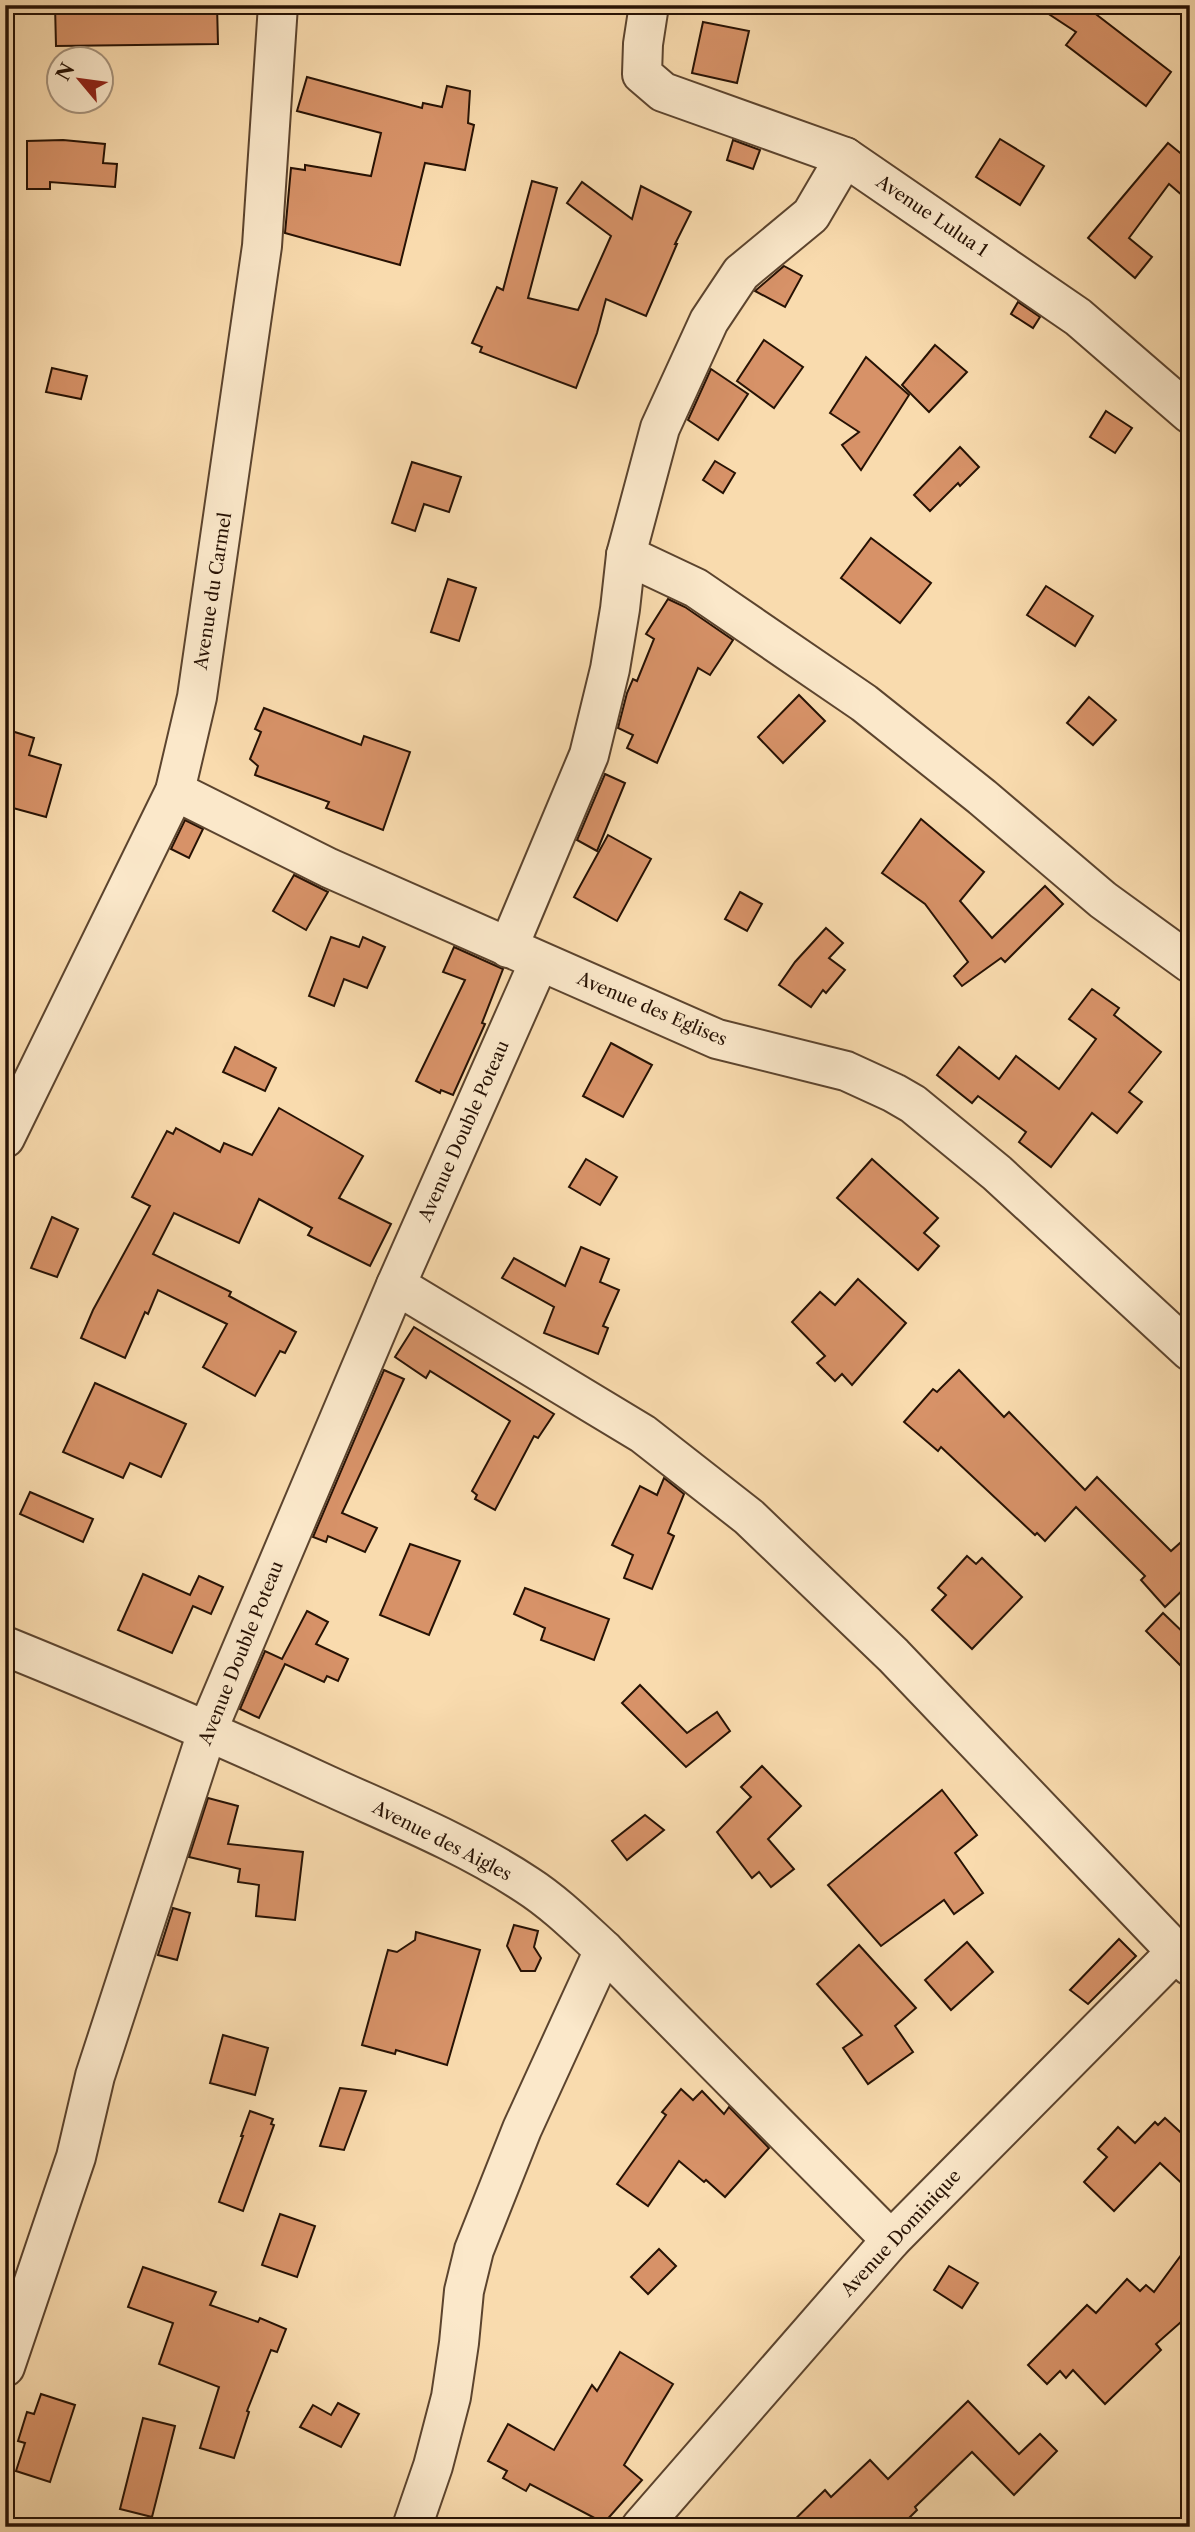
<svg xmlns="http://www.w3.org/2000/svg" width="1195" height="2532" viewBox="0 0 1195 2532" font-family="'Libre Caslon Text',serif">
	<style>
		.building { fill: #d79268; stroke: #271204; stroke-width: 2 }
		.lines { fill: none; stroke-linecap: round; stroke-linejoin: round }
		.minor-casing { stroke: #5c442e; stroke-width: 42 }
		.minor { stroke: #fbe8ca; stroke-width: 38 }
		.labels { text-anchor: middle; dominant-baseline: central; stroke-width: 6; stroke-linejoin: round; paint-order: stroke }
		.street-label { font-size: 18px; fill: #271204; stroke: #fbe8ca }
	</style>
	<rect width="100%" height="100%" fill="#f9dbae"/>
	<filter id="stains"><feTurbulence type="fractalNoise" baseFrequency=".00286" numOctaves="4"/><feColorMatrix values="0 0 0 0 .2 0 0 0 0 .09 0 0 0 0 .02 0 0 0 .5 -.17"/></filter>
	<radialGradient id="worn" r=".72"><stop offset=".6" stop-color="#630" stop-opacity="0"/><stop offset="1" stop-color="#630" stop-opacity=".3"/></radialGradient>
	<!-- building -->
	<g class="building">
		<polygon points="55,5 217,5 218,44 56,46"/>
		<polygon points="1035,5 1084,5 1171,72 1146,106 1066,45 1076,32"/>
		<polygon points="703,22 749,31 737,83 692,73"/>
		<polygon points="307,77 422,108 423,103 442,107 447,86 470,91 468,123 474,125 465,170 425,163 400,265 285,233 291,168 305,170 305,165 371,176 381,133 297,111"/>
		<polygon points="1000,139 1044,166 1020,205 976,177"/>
		<polygon points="63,140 105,144 103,163 117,164 115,187 50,182 50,189 27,189 27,141"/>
		<polygon points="733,140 760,150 753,169 727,160"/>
		<polygon points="1168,143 1190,161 1190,202 1169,184 1129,238 1152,257 1135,278 1088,238"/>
		<polygon points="532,181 557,188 528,298 578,310 611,236 567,203 582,182 632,219 641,186 691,212 675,244 677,244 646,316 606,299 597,333 576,388 480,352 482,347 472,343 497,287 503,290"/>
		<polygon points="784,266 802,276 785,307 755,291"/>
		<polygon points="1018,302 1040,317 1033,328 1011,314"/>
		<polygon points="764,340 803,367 774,408 737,381"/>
		<polygon points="935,345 967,372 929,412 902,385"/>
		<polygon points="866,357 909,395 861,470 842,445 859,432 830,413"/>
		<polygon points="52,368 87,376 81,399 46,392"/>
		<polygon points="711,369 748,394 718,440 688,420"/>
		<polygon points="1106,411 1132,428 1115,453 1090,437"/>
		<polygon points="960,447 979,467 960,486 958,483 930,511 914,495"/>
		<polygon points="715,461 735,473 723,493 703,480"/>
		<polygon points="412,462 461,477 449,512 424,504 415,531 392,523"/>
		<polygon points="871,538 931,583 900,623 841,578"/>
		<polygon points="448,579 476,588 459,641 431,632"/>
		<polygon points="1046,586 1093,616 1075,646 1027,615"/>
		<polygon points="668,599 685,607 733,640 710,675 698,668 657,763 627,748 633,735 618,728 627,693 633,679 637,681 654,639 646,634"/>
		<polygon points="799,695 825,721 783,763 758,737"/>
		<polygon points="1089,697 1116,720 1093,745 1067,723"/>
		<polygon points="264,708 361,745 364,736 410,752 383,830 326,808 329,802 255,775 258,766 250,759 261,732 255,729"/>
		<polygon points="5,729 34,738 29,755 61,765 46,817 13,808 11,815 5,814"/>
		<polygon points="605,774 625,783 597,851 577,840"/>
		<polygon points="921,819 984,872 960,901 992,938 1045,886 1063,904 1005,962 1001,958 962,986 954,976 968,962 963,955 925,904 882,873"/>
		<polygon points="185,820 203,829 189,858 171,849"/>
		<polygon points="608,835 651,859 617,921 574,897"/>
		<polygon points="294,875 328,892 306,930 273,911"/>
		<polygon points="740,892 762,904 747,931 725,919"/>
		<polygon points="826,928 843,943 829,958 845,970 826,993 823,990 811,1007 779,985 795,962"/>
		<polygon points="331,937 359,947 363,937 385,947 367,988 344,979 334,1006 309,996"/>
		<polygon points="454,947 503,969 482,1023 485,1024 453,1095 441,1090 440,1093 416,1081 465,980 443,972"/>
		<polygon points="1092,989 1119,1008 1114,1015 1161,1052 1129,1092 1142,1102 1117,1133 1092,1113 1051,1167 1019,1142 1026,1132 978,1096 972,1103 937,1075 959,1047 999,1079 1016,1056 1059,1089 1096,1039 1069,1019"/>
		<polygon points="611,1043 652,1065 623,1117 583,1096"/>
		<polygon points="235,1047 276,1068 265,1091 223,1072"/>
		<polygon points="279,1108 363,1156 339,1198 391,1224 370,1266 308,1235 312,1228 259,1199 239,1243 174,1213 153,1254 231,1292 229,1296 296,1332 285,1353 280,1351 255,1396 203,1367 227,1324 158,1290 148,1314 145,1312 125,1358 81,1338 93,1310 150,1206 132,1197 167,1131 173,1134 176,1128 220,1152 224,1143 252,1155"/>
		<polygon points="586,1159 617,1177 600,1205 569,1187"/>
		<polygon points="872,1159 938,1218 924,1233 939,1246 918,1270 837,1198"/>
		<polygon points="52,1217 78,1229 57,1277 31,1268"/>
		<polygon points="581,1247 609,1259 600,1282 619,1290 603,1326 608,1328 598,1354 544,1333 554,1307 502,1278 514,1258 565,1286"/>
		<polygon points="858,1279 906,1323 852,1385 842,1374 835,1381 817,1363 825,1356 792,1322 820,1292 835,1305"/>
		<polygon points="414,1327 554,1414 538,1438 534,1436 495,1510 475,1499 477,1495 472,1491 510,1421 430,1371 426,1378 395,1357"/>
		<polygon points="384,1370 404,1379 342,1513 377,1528 365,1552 328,1536 326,1542 313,1537"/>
		<polygon points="959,1370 1004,1417 1009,1412 1085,1490 1097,1477 1171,1551 1190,1534 1190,1583 1165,1607 1141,1580 1145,1576 1076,1507 1045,1541 1037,1533 1035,1535 941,1447 938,1451 904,1422 933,1389 937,1392"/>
		<polygon points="95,1383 186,1424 161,1477 130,1463 123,1478 63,1452"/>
		<polygon points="664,1478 684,1494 668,1533 674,1536 652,1589 624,1578 633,1555 612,1545 640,1486 657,1495"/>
		<polygon points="30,1492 93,1519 83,1542 20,1514"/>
		<polygon points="410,1544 460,1561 429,1635 380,1615"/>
		<polygon points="967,1556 976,1564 982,1558 1022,1597 972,1649 932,1610 946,1595 938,1588"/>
		<polygon points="143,1574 190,1595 199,1576 223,1587 211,1614 193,1606 172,1653 118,1630"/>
		<polygon points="525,1588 609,1619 594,1660 541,1640 545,1628 514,1614"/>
		<polygon points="307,1611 328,1622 316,1644 348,1659 338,1681 327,1676 324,1682 285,1664 259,1718 240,1709 265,1651 282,1659"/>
		<polygon points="1163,1613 1190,1639 1190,1675 1146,1631"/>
		<polygon points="640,1685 687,1733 717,1712 730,1731 686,1767 622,1703"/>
		<polygon points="762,1766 801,1806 768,1839 794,1869 771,1887 759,1872 752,1878 717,1832 751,1797 741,1787"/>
		<polygon points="942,1790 977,1835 955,1853 983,1893 954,1914 944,1900 881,1946 828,1885"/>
		<polygon points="208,1798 238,1806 228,1844 303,1852 295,1920 256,1916 259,1885 238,1882 240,1869 189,1857"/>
		<polygon points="645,1815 664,1830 627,1860 612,1841"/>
		<polygon points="173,1908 190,1913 177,1960 158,1955"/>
		<polygon points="514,1925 538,1931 534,1947 541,1958 535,1971 521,1971 507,1946"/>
		<polygon points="416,1932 480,1950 447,2065 396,2050 395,2054 362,2045 388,1950 397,1952 415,1940"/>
		<polygon points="1119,1939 1136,1956 1088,2004 1070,1990"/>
		<polygon points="967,1942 993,1972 951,2010 925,1980"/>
		<polygon points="859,1945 916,2008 895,2026 913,2052 868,2084 843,2048 862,2035 817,1984"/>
		<polygon points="223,2035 268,2048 255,2095 210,2083"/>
		<polygon points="340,2088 366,2091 344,2150 320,2146"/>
		<polygon points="681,2089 693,2100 702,2091 724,2114 729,2107 769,2148 725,2197 706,2180 704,2182 679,2161 648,2206 617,2184 666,2115 662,2112"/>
		<polygon points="250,2111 273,2119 271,2124 274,2125 243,2211 219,2202 243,2136 241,2136"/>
		<polygon points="1165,2118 1190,2141 1190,2191 1160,2163 1114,2211 1084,2182 1107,2157 1098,2149 1118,2127 1135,2143 1155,2122 1158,2125"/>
		<polygon points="280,2214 315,2226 297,2277 262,2265"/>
		<polygon points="1190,2243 1190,2314 1156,2344 1161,2350 1105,2404 1073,2370 1066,2378 1060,2371 1047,2384 1028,2365 1087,2305 1096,2313 1127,2279 1140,2291 1146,2285 1154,2292"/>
		<polygon points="659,2249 676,2266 648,2294 631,2277"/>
		<polygon points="949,2266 978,2283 962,2308 934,2290"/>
		<polygon points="143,2267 216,2292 210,2305 258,2322 260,2318 286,2329 277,2352 271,2350 247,2411 249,2412 234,2458 200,2448 219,2387 159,2364 173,2323 128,2307"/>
		<polygon points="620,2352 673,2384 624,2465 642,2480 604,2523 530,2484 526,2491 503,2478 507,2471 488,2461 508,2424 554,2450 592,2385 597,2391"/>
		<polygon points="41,2394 75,2405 50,2482 16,2471 25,2443 18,2441 27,2412 34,2414"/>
		<polygon points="968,2401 1019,2454 1040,2434 1057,2451 1014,2495 972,2452 915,2507 917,2510 900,2527 787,2527 825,2490 831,2497 870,2460 888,2479"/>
		<polygon points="338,2403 359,2414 341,2447 300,2427 313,2405 331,2415"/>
		<polygon points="143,2418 175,2426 152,2517 120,2509"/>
	</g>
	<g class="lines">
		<defs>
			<g id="minor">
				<polyline points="649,5 643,44 642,74 663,92 845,157 1078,317 1190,414"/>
				<polyline points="626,555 696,588 864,703 982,797 1103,900 1190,963"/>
				<polyline points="175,791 329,868 717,1039 846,1071 894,1093 913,1104 997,1173 1190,1351"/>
				<polyline points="508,948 589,755 610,669 620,609 626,555 660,428 709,321 741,273 811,215 845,157"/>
				<polyline points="5,1138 175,791 197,697 262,246 278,5"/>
				<polyline points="396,1285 643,1434 749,1517 893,1655 1190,1966"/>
				<path d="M5,1646C113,1690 221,1736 327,1785C395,1816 465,1844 527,1885C555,1903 579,1927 604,1950L891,2240"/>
				<polyline points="5,2367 76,2157 95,2076 208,1729 396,1285 539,962"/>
				<polyline points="412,2527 433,2466 451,2397 459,2343 464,2291 474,2250 522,2129 604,1950"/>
				<polyline points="641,2527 891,2240 1176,1952"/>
			</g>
		</defs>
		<!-- minor casing -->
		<use href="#minor" class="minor-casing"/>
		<!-- minor -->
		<use href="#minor" class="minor"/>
	</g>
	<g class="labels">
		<!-- street labels -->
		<g class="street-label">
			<text transform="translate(932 216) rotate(34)">Avenue Lulua 1</text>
			<text transform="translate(213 591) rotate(-81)">Avenue du Carmel</text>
			<text transform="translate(652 1009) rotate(23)">Avenue des Eglises</text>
			<text transform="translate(464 1131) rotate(-66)">Avenue Double Poteau</text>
			<text transform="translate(241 1653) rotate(-68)">Avenue Double Poteau</text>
			<text transform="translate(442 1841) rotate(27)">Avenue des Aigles</text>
			<text transform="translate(901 2233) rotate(-47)">Avenue Dominique</text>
		</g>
	</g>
	<!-- margin -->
	<rect width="1195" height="2532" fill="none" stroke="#f9dbae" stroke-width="28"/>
	<rect x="7" y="7" width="1181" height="2518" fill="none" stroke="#271204" stroke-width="3.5"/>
	<rect x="14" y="14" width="1167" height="2504" fill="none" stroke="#271204" stroke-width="2"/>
	<!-- north arrow -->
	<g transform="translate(80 80) rotate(299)"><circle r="33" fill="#fbe8ca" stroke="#a6927b" stroke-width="2"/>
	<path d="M0-5L12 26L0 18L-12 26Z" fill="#8f2418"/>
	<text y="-10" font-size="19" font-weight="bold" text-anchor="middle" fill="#271204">N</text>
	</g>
	<rect width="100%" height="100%" filter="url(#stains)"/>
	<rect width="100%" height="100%" fill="url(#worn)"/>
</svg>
